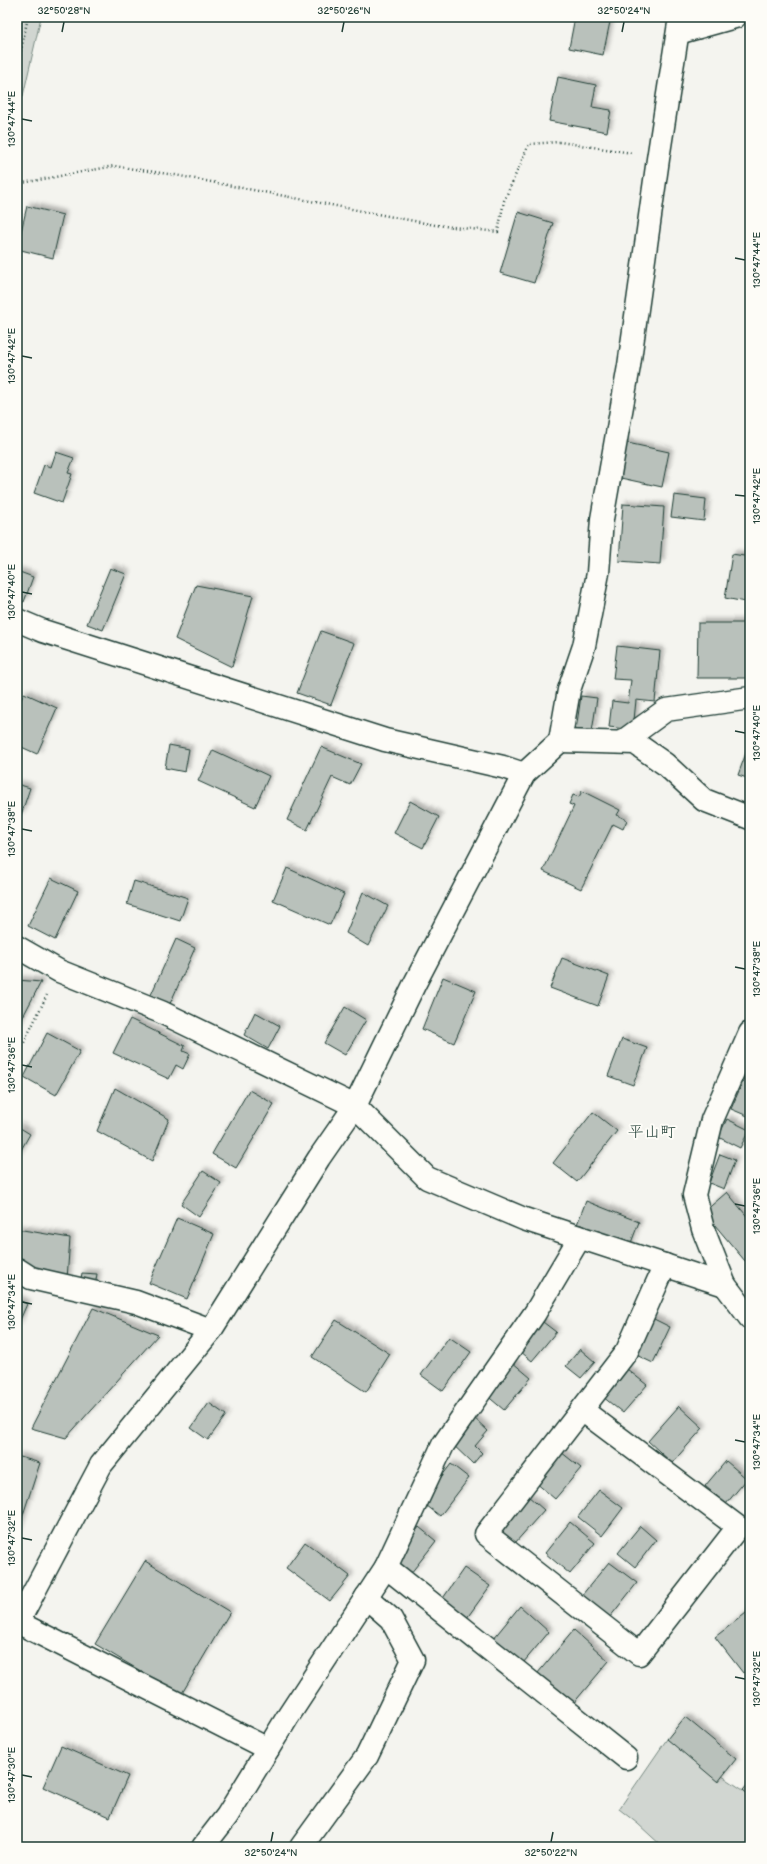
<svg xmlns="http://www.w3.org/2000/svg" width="767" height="1864" viewBox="0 0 767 1864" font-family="'Balsamiq Sans','Klee One',sans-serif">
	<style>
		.green { fill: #d1d6d1; stroke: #788a82 }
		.building { fill: #b9c1bb; stroke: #1f3d34; filter: url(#shadow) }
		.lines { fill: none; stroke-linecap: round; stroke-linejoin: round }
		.minor-casing { stroke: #1f3d34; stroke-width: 25 }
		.path { stroke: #1f3d34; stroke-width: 2.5; stroke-dasharray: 1 3; stroke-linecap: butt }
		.minor { stroke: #fdfcf7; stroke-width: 22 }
		.ticks { fill: none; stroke: #1f3d34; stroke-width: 1.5 }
		.labels { text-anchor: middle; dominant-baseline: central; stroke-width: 4; stroke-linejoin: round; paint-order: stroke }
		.quarter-label { font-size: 16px; fill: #1f3d34; stroke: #fdfcf7 }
		.neatline { fill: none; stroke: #1f3d34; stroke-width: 1.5 }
		.ticks-label { font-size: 10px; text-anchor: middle; fill: #1f3d34 }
	</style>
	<defs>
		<filter id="shadow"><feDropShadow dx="3.5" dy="-3.5" stdDeviation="2" flood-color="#0004"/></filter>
	</defs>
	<rect width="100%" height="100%" fill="#f4f4ef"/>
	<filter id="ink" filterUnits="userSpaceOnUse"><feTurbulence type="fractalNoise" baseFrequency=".025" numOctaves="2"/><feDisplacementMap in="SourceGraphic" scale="8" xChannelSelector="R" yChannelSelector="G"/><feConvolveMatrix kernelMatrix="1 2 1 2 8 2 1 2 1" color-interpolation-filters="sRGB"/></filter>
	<g filter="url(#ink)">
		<!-- green -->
		<g class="green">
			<polygon points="17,17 41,17 23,96 17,100"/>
			<polygon points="667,1739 743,1790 750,1796 750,1847 663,1847 638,1824 619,1809"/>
		</g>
		<!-- building -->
		<g class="building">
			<polygon points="575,17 611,17 603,55 569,48"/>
			<polygon points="558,77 596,85 592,107 611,110 607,132 549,121"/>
			<polygon points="27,206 63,215 53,258 17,249"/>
			<polygon points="518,212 553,223 534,283 500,273"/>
			<polygon points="623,442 669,452 662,487 616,477"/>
			<polygon points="56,452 74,458 68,473 72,474 62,503 34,493 44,465 51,467"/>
			<polygon points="674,495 706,499 704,521 671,517"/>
			<polygon points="623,504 664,507 660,564 619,561"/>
			<polygon points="732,554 750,557 750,603 725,598"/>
			<polygon points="110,568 126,574 103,630 87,624"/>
			<polygon points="17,571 33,577 24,602 17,599"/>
			<polygon points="196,585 253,596 232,667 175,639"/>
			<polygon points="698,623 750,623 750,678 697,678"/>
			<polygon points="321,631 354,643 331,705 297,693"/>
			<polygon points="617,646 660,651 655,702 636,700 633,730 609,727 612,701 628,703 631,680 613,679"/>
			<polygon points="24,693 57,708 37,754 17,745 17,708"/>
			<polygon points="581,696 597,698 592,732 576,730"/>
			<polygon points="750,742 750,779 738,775"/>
			<polygon points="169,745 189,749 185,772 165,768"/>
			<polygon points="321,747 361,764 350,785 332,777 307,830 287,820"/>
			<polygon points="213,750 269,776 255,807 198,781"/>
			<polygon points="17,784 30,788 21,815 17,814"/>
			<polygon points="582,791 620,810 617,815 627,820 623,829 613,824 581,889 543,871 574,806 569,804 573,795 579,797"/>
			<polygon points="410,801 439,817 423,848 394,833"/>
			<polygon points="287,868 344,894 330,925 273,900"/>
			<polygon points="51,878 78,891 55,940 28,926"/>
			<polygon points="134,881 188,898 180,921 127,904"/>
			<polygon points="363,892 388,906 368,946 346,933"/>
			<polygon points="176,939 195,948 169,1006 150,997"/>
			<polygon points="562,958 609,976 598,1006 550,988"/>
			<polygon points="443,977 476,991 454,1043 422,1029"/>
			<polygon points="17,980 41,982 17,1028"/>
			<polygon points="345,1007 366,1020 345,1055 324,1043"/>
			<polygon points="255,1012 280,1026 268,1049 244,1035"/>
			<polygon points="130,1019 185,1046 183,1051 190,1054 183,1069 176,1065 169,1079 113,1053"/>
			<polygon points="47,1033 80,1051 56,1095 24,1077"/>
			<polygon points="622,1039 647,1048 633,1085 608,1076"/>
			<polygon points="750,1065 750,1117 731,1109"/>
			<polygon points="115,1088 169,1119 152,1161 97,1131"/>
			<polygon points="249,1090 274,1104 236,1168 212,1154"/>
			<polygon points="593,1112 617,1131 577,1182 553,1163"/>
			<polygon points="727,1119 749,1130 740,1148 718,1137"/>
			<polygon points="17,1126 30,1134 17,1157"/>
			<polygon points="720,1154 735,1160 724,1189 709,1183"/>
			<polygon points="203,1171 221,1183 199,1217 181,1204"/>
			<polygon points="727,1192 750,1220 750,1257 745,1261 704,1212"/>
			<polygon points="586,1201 639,1222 629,1248 576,1227"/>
			<polygon points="177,1218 214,1234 187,1299 149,1283"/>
			<polygon points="17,1229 70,1238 67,1279 17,1265"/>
			<polygon points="82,1273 97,1274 94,1292 80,1283"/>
			<polygon points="17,1299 27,1304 17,1327"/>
			<polygon points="93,1308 158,1335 66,1438 31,1428"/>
			<polygon points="650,1317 670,1327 653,1363 632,1353"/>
			<polygon points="539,1319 556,1332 532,1361 515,1347"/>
			<polygon points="336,1320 390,1354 366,1392 312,1357"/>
			<polygon points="449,1337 471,1352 443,1391 421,1375"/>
			<polygon points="580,1349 595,1362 581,1378 566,1366"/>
			<polygon points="512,1362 531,1378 504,1410 485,1394"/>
			<polygon points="627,1369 647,1385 623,1413 603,1397"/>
			<polygon points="209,1403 226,1415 208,1440 191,1428"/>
			<polygon points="679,1406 703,1428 672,1463 648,1441"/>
			<polygon points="471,1415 488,1431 475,1446 482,1453 473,1464 448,1440"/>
			<polygon points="561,1452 581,1468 555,1499 535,1482"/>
			<polygon points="17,1456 40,1463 17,1533"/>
			<polygon points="726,1461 747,1479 726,1504 705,1486"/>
			<polygon points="451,1464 469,1478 440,1516 422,1502"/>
			<polygon points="599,1490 623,1508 602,1536 578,1517"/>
			<polygon points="527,1495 544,1510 515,1543 498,1528"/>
			<polygon points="570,1522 595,1543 570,1574 545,1553"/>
			<polygon points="640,1526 656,1540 635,1567 618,1553"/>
			<polygon points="419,1527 436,1541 411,1573 394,1560"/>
			<polygon points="305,1542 350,1576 330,1601 286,1568"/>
			<polygon points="145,1561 230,1612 181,1695 95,1644"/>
			<polygon points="609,1562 637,1583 610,1617 582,1595"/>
			<polygon points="464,1568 490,1586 464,1622 439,1604"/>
			<polygon points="520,1606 549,1632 518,1669 489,1644"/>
			<polygon points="750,1610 750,1667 743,1673 715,1637"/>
			<polygon points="574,1630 609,1661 572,1705 537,1674"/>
			<polygon points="685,1717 736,1759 718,1782 667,1739"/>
			<polygon points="61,1746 128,1776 110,1817 43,1787"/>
			<polygon points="750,1782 750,1796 743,1790"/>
		</g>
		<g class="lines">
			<defs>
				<g id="minor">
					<polyline points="678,33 735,17"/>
					<polyline points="17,620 43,631 385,740 503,767 524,774"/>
					<polyline points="560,741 635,743 665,764 704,800 750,818"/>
					<polyline points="622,742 666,710 750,698"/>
					<polyline points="17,947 59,971 161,1012 355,1106 427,1178 524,1219 725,1285"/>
					<polyline points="750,1033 712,1120 694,1195 703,1229 725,1285 750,1318"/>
					<polyline points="580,1237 535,1313 443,1445 386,1567 626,1758"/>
					<polyline points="17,1269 31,1278 136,1302 211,1330"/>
					<polyline points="582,1410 738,1527 639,1654 486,1534 627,1351 665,1265"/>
					<polyline points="17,1622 268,1749"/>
					<polyline points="17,1624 101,1465 211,1330 319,1158 355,1106 415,983 524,774 560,741 569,690 584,646 598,573 602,519 629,366 658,159 680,17"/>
					<polyline points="203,1847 227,1816 287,1718 386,1567"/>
					<polyline points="301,1847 367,1756 413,1660 391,1619 366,1597"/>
				</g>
			</defs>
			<!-- minor casing -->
			<use href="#minor" class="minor-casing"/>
			<!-- path -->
			<g class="path">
				<polyline points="17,58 20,55 28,17"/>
				<polyline points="17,184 114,166 175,175 435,225 498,232 504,201 529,144 560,142 632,153"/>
				<polyline points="17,1057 47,995"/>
			</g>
			<!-- minor -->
			<use href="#minor" class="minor"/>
		</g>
	</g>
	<!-- ticks -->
	<path class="ticks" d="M62,32L64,22M342,32L344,22M622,32L624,22M22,119L32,121M735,258L745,260M22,356L32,358M735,495L745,496M22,592L32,594M735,731L745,733M22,829L32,831M735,967L745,969M22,1065L32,1067M735,1204L745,1206M22,1302L32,1304M735,1440L745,1442M22,1538L32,1540M735,1677L745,1679M22,1775L32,1777M271,1842L273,1832M551,1842L553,1832"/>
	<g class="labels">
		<!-- quarter labels -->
		<g class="quarter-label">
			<text x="652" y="1132">平山町</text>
		</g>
	</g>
	<!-- margin -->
	<rect width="767" height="1864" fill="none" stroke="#fdfcf7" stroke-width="44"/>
	<rect x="22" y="22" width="723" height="1820" class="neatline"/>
	<g class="ticks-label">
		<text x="64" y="14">32°50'28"N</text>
		<text x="344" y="14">32°50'26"N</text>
		<text x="624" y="14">32°50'24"N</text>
		<text transform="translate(11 119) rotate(-90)" y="4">130°47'44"E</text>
		<text transform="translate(756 260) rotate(-90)" y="4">130°47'44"E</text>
		<text transform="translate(11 356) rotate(-90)" y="4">130°47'42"E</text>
		<text transform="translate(756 496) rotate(-90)" y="4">130°47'42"E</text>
		<text transform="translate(11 592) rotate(-90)" y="4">130°47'40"E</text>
		<text transform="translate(756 733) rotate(-90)" y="4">130°47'40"E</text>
		<text transform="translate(11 829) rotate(-90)" y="4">130°47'38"E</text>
		<text transform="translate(756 969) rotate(-90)" y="4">130°47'38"E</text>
		<text transform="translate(11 1065) rotate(-90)" y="4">130°47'36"E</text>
		<text transform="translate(756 1206) rotate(-90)" y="4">130°47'36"E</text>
		<text transform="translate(11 1302) rotate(-90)" y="4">130°47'34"E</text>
		<text transform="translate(756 1442) rotate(-90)" y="4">130°47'34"E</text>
		<text transform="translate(11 1538) rotate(-90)" y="4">130°47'32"E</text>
		<text transform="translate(756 1679) rotate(-90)" y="4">130°47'32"E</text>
		<text transform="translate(11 1775) rotate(-90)" y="4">130°47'30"E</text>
		<text x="271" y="1856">32°50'24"N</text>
		<text x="551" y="1856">32°50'22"N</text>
	</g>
</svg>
